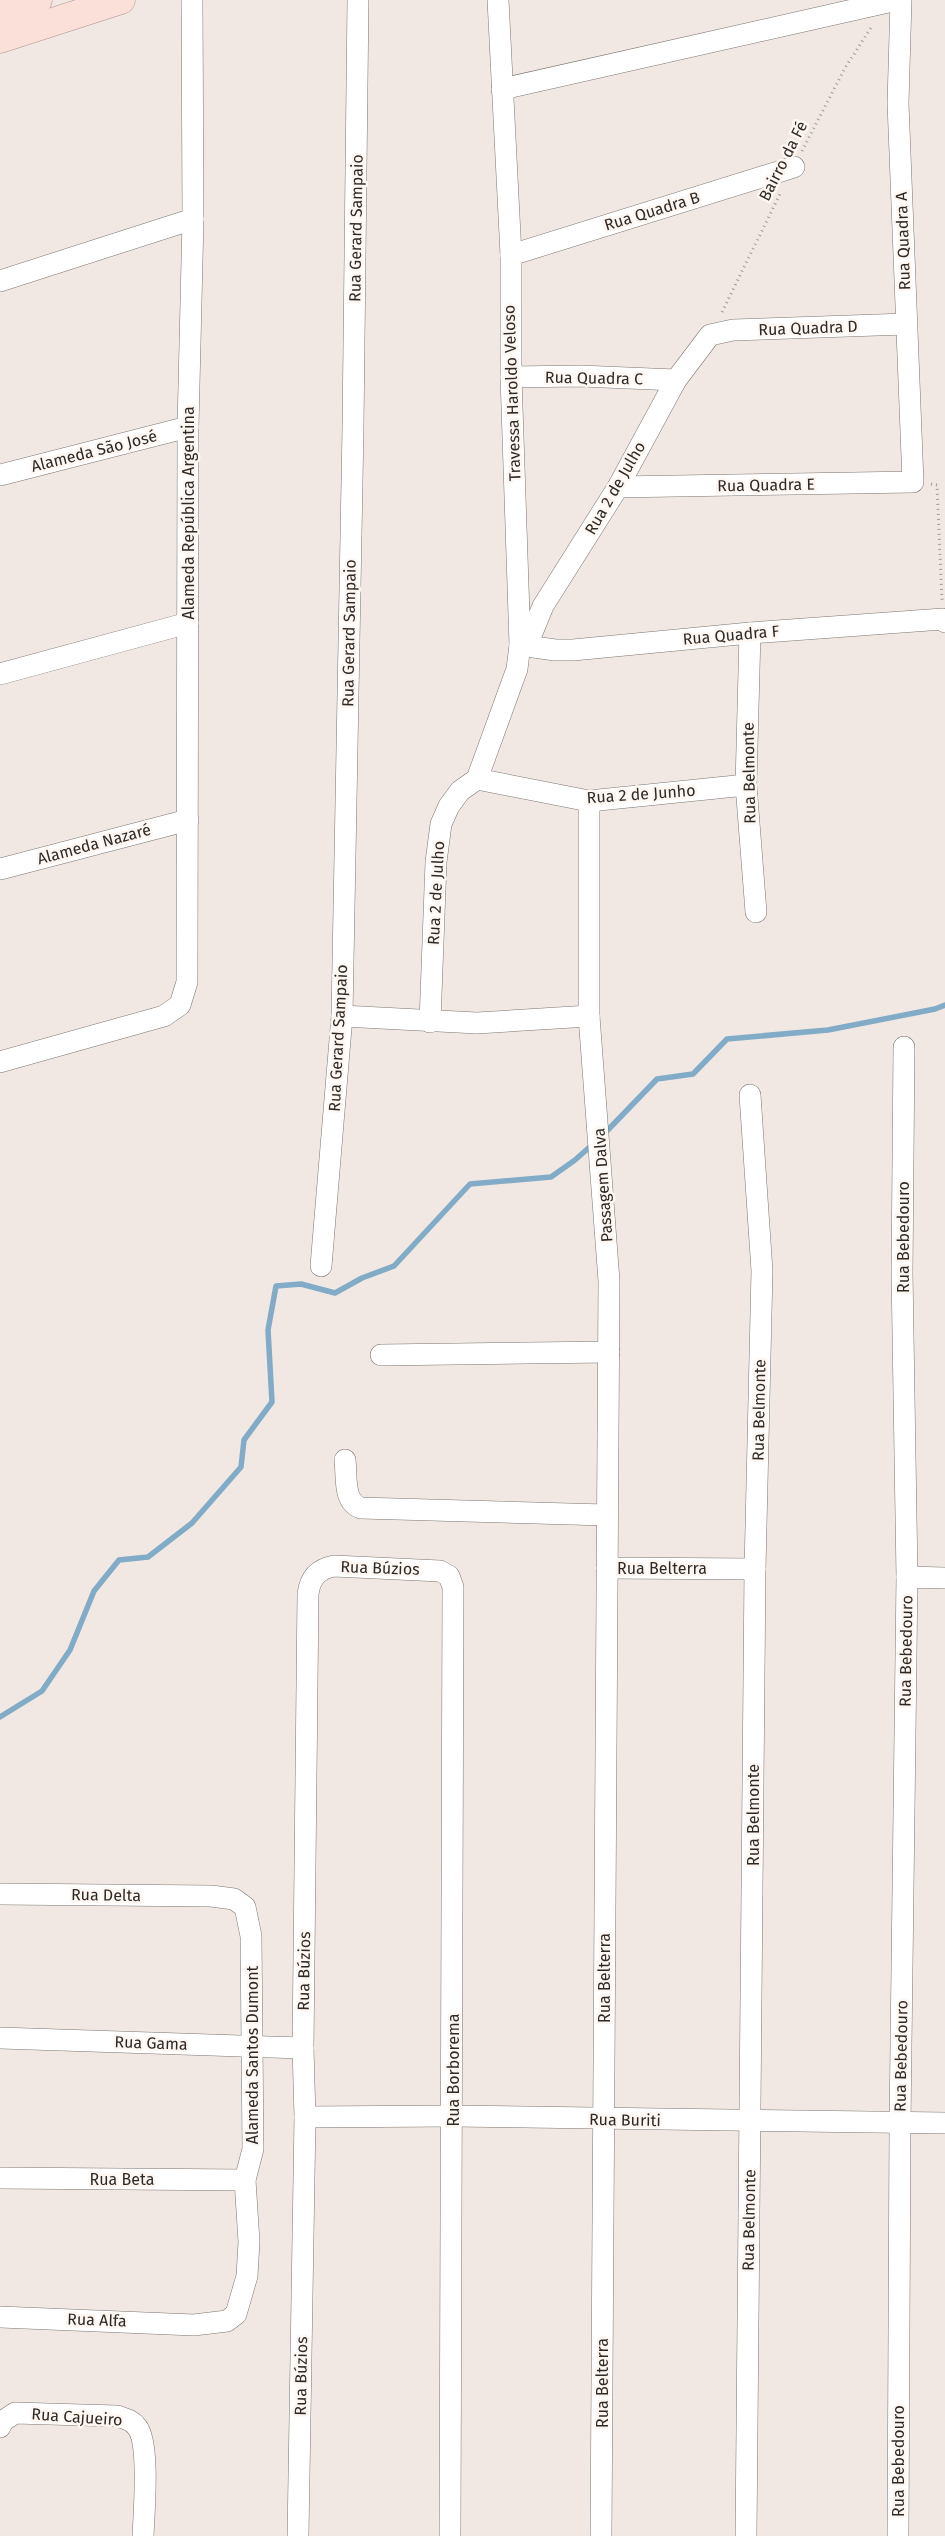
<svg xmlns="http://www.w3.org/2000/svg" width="945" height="2536" viewBox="0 0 945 2536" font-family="'Fira Sans',sans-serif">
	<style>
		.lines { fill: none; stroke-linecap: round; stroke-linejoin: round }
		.stream { stroke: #81abc7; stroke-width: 5.5 }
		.street-casing { stroke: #7c756f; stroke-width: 22 }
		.primary-casing { stroke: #b1918a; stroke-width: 29 }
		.path { stroke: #a09996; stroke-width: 3; stroke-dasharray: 1 4; stroke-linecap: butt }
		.street { stroke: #fff; stroke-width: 21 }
		.primary { stroke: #fbdfd9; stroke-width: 28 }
		.labels { text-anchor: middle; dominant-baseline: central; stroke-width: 5; stroke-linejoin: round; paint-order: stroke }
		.street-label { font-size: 16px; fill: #2c2927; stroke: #fef6f0 }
	</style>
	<rect width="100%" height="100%" fill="#f1e8e3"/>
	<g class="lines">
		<!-- stream -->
		<g class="stream">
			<polyline points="604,1134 657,1079 693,1074 727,1039 828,1030 935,1009 945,1005"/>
			<polyline points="0,1717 42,1691 70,1650 94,1591 119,1560 148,1557 192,1523 241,1467 244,1440 272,1402 268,1330 276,1286 301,1284 335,1293 362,1278 394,1266 470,1184 551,1177 575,1160 593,1144"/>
		</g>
		<defs>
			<g id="street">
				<polyline points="502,89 897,0"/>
				<polyline points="511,255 794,167"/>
				<polyline points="0,281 193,219"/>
				<polyline points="511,377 580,376 676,380"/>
				<polyline points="0,475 188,427"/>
				<polyline points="618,487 913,482 898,103 901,0"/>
				<polyline points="750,633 746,785 756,912"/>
				<polyline points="520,645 555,650 573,650 750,633 943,619 945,622"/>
				<polyline points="527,645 543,606 618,487 676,380 710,335 733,330 906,324"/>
				<polyline points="0,674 188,623"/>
				<polyline points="477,779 517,669 520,645 511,377 511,255 498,0"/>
				<polyline points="477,779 589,801 746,785"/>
				<polyline points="589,801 589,1016 609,1281 601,2536"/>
				<polyline points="0,869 188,820"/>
				<polyline points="342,1016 477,1023 589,1016"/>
				<polyline points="430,1022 436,862 441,824 449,806 460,791 477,779"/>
				<polyline points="904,1047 902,1272 907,1577"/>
				<polyline points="0,1062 164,1016 180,1005 187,982 188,427 193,219 192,0"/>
				<polyline points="321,1266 342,1016 353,428 358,0"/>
				<polyline points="381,1355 609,1352"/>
				<path d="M345,1460C347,1477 343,1502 361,1508L606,1515"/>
				<polyline points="607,1568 755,1569"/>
				<polyline points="0,1894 211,1896 234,1899 245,1907 251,1936 253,2149 245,2180 249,2242 247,2276 236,2314 227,2321 194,2325 0,2317"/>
				<polyline points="0,2038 303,2048"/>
				<polyline points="305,2117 453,2116 945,2123"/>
				<polyline points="0,2178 245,2180"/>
				<path d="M0,2427L3,2421L15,2413L117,2416C126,2419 132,2420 137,2427C150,2443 144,2513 143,2536"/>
				<path d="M298,2536L305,2117L303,2048L308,1594C310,1578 318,1569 334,1566L440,1571L449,1576L453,1587L450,2536"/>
				<polyline points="746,2536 755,1569 762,1271 750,1095"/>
				<polyline points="898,2536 900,2124 907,1577 945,1578"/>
			</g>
			<g id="primary">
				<polyline points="0,12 38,0"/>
				<polyline points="0,39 121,0"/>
			</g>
		</defs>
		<!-- street casing -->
		<use href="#street" class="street-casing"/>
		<!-- primary casing -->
		<use href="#primary" class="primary-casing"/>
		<!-- path -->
		<g class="path">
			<polyline points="802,151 845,68 872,26"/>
			<polyline points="722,312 781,192"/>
			<polyline points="931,484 937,485 942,600"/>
		</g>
		<!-- street -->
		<use href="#street" class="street"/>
		<!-- primary -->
		<use href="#primary" class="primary"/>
	</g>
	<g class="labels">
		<!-- street labels -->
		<g class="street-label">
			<text transform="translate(783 161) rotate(-63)">Bairro da Fé</text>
			<text transform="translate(652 211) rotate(-17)">Rua Quadra B</text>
			<text transform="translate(356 228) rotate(-89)">Rua Gerard Sampaio</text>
			<text transform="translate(903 241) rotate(-92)">Rua Quadra A</text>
			<text transform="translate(808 328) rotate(-2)">Rua Quadra D</text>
			<text transform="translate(594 378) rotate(1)">Rua Quadra C</text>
			<text transform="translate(512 393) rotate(-92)">Travessa Haroldo Veloso</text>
			<text transform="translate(94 451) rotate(-14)">Alameda São José</text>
			<text transform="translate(766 485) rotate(-1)">Rua Quadra E</text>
			<text transform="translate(615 488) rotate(-60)">Rua 2 de Julho</text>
			<text transform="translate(188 513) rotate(-90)">Alameda República Argentina</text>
			<text transform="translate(349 633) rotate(-89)">Rua Gerard Sampaio</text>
			<text transform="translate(731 635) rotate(-5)">Rua Quadra F</text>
			<text transform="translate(749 773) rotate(-91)">Rua Belmonte</text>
			<text transform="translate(641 794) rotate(-4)">Rua 2 de Junho</text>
			<text transform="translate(94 844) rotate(-15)">Alameda Nazaré</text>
			<text transform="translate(436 893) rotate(-87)">Rua 2 de Julho</text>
			<text transform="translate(338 1038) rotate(-87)">Rua Gerard Sampaio</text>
			<text transform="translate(603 1185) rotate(-94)">Passagem Dalva</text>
			<text transform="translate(903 1237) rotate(-90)">Rua Bebedouro</text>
			<text transform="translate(759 1410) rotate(-89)">Rua Belmonte</text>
			<text transform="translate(380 1568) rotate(2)">Rua Búzios</text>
			<text x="662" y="1568">Rua Belterra</text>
			<text transform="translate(906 1651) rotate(-89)">Rua Bebedouro</text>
			<text transform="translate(753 1815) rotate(-90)">Rua Belmonte</text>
			<text transform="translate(106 1895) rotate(1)">Rua Delta</text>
			<text transform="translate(304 1971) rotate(-89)">Rua Búzios</text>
			<text transform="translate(604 1978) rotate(-90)">Rua Belterra</text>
			<text transform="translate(151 2043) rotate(2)">Rua Gama</text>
			<text transform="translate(252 2055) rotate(-90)">Alameda Santos Dumont</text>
			<text transform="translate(901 2056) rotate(-89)">Rua Bebedouro</text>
			<text transform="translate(453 2070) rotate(-90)">Rua Borborema</text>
			<text transform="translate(625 2120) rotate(1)">Rua Buriti</text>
			<text x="122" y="2179">Rua Beta</text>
			<text transform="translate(749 2220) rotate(-89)">Rua Belmonte</text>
			<text transform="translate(97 2320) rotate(2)">Rua Alfa</text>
			<text transform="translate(301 2376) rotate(-89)">Rua Búzios</text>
			<text transform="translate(602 2383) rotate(-90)">Rua Belterra</text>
			<text transform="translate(77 2417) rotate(4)">Rua Cajueiro</text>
			<text transform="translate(898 2461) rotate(-90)">Rua Bebedouro</text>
		</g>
	</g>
</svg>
